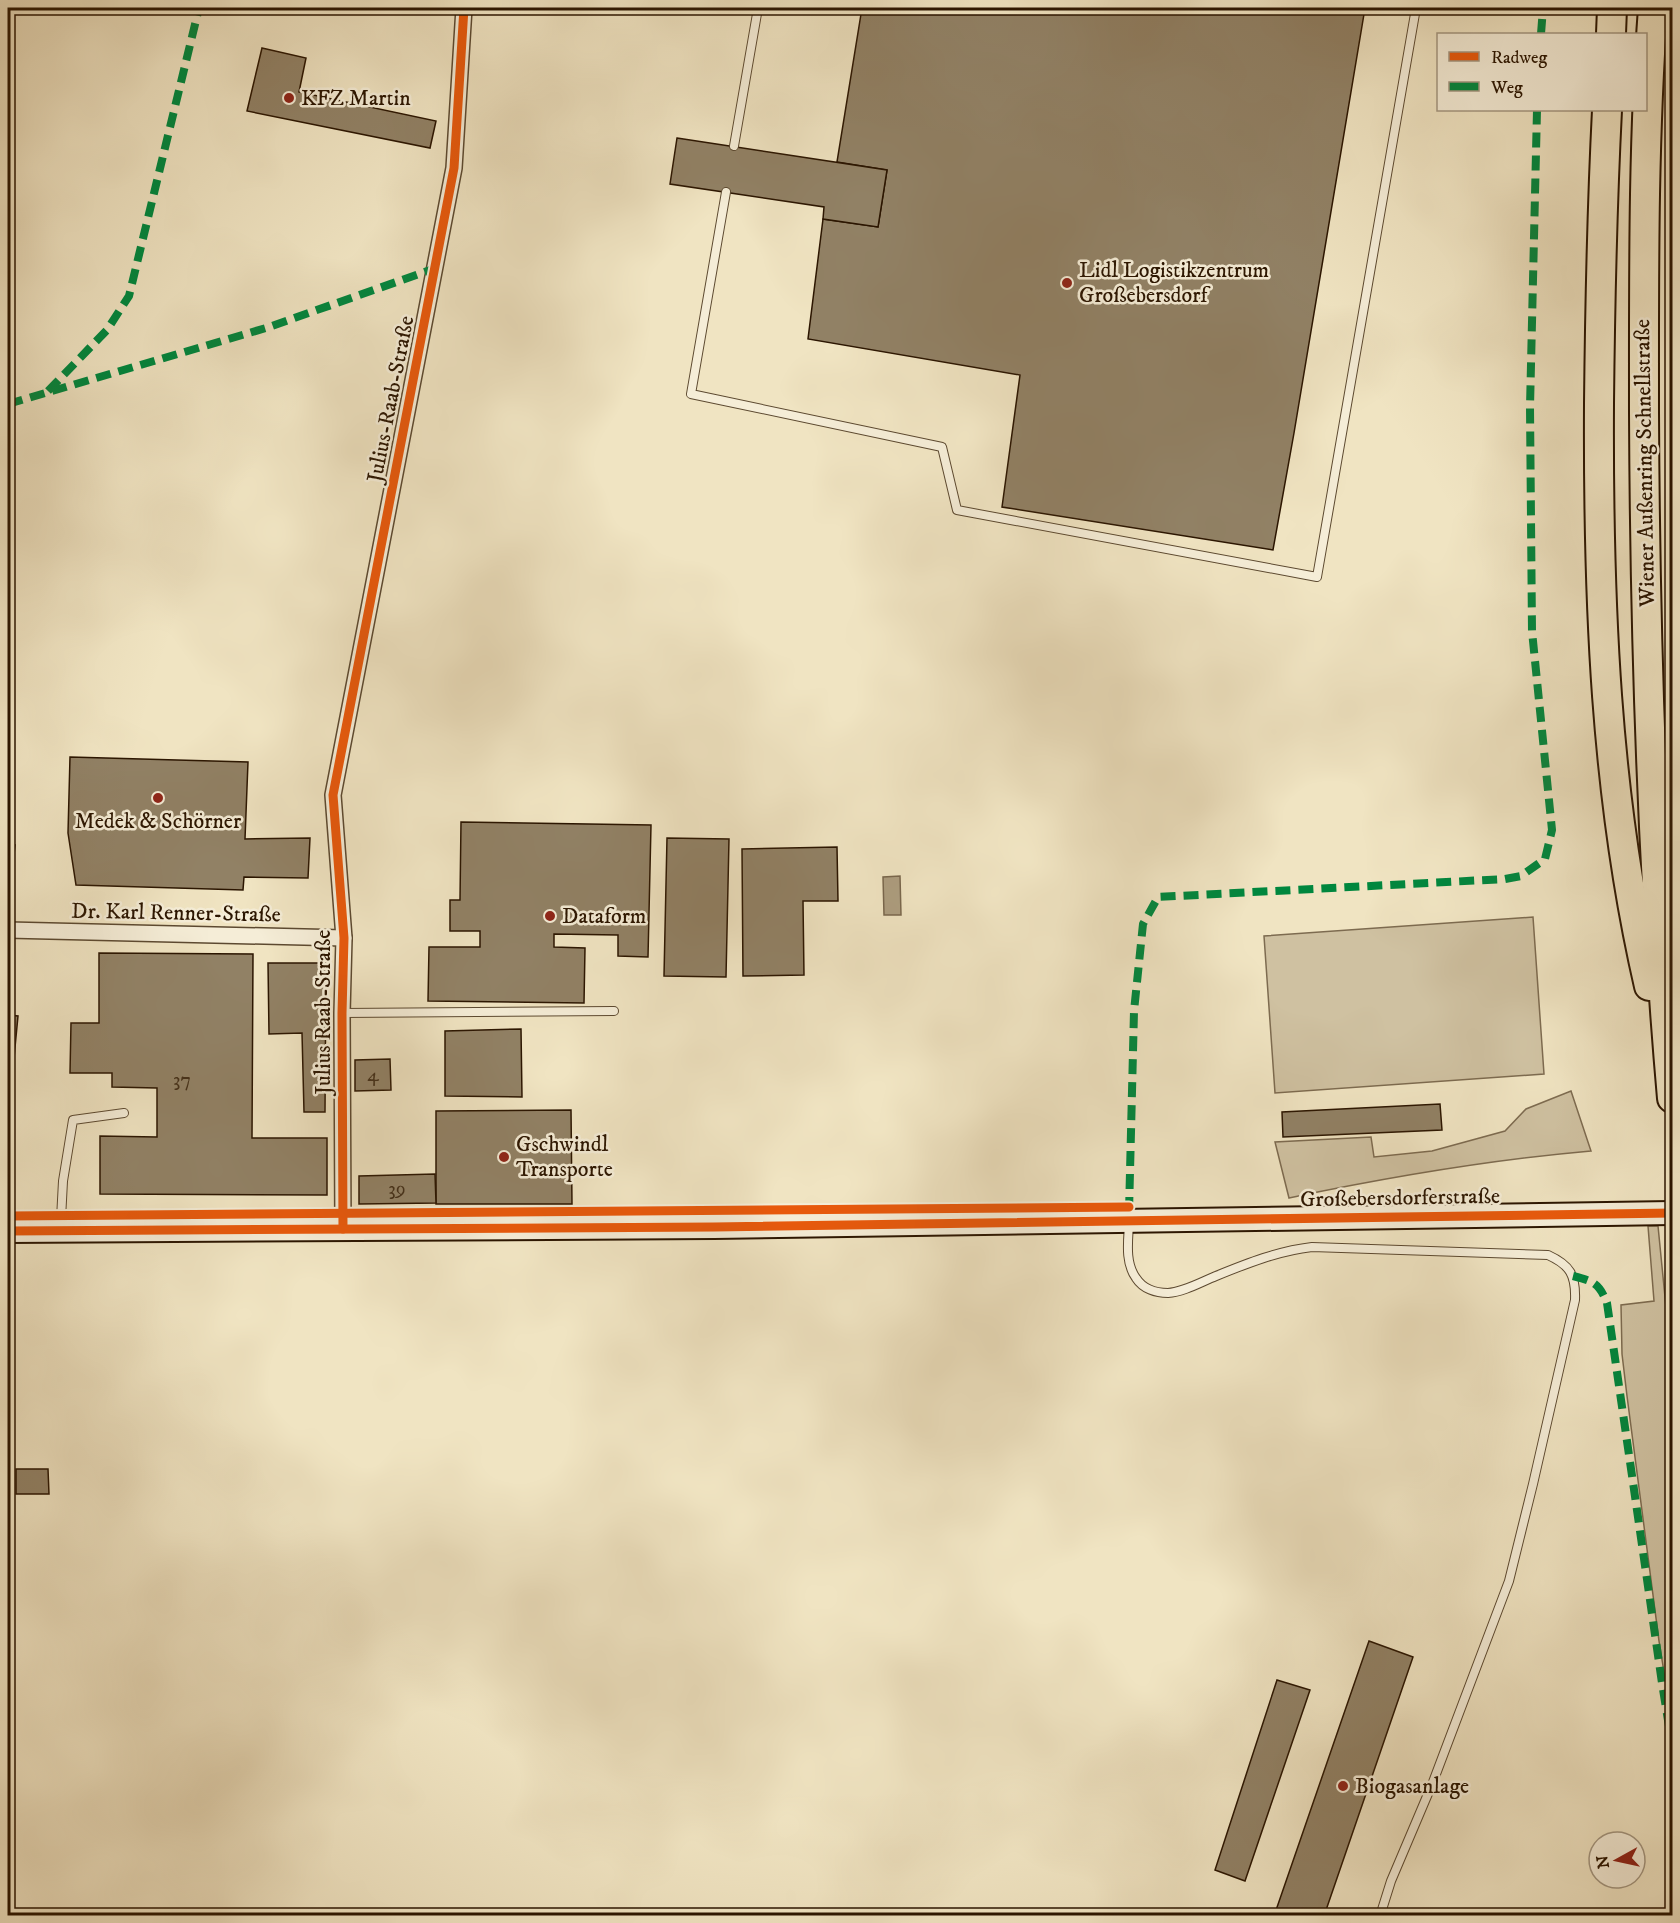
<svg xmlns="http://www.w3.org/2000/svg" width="1680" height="1923" viewBox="0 0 1680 1923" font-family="'IM FELL DW Pica',serif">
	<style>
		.green { fill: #cfc1a1; stroke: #7d6b50; stroke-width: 1.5 }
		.water { fill: #ad9e80; stroke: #79674d; stroke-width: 1.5 }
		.building { fill: #918165; stroke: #2b1500; stroke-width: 1.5 }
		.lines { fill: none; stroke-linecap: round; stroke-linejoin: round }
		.lane-casing { stroke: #5c4930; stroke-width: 10 }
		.street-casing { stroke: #5c4930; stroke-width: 18 }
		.secondary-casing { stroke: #2b1500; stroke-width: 26 }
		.highway-casing { stroke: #2b1500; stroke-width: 32 }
		.lane { stroke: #f5edd7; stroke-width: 8 }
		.street { stroke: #f5edd7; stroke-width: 15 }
		.secondary { stroke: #f5edd7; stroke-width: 22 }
		.highway { stroke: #f0e4c2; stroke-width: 28 }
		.quiet { stroke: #00873e; stroke-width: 8; stroke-dasharray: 15 8; stroke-linecap: butt }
		.cycleway-casing { stroke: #f5edd7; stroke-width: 13 }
		.cycleway { stroke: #e8590c; stroke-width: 9 }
		.poi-dot { fill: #8f2418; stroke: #f5edd7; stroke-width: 2 }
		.labels { text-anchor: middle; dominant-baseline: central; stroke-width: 5; stroke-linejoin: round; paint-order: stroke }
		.number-label { font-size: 20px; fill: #443019 }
		.poi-label { font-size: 22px; fill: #2b1500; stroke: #f5edd7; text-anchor: start }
		.street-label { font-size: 22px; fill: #2b1500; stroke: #f5edd7 }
	</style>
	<rect width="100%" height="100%" fill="#f0e4c2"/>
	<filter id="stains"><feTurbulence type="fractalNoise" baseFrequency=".00333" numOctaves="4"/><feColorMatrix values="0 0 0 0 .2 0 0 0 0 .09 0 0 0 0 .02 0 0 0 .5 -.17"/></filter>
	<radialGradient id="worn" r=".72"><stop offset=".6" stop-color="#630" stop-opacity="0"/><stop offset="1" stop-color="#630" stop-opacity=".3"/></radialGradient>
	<!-- green -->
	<g class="green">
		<polygon points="1533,917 1544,1074 1275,1093 1264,936"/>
		<path d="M1571,1091L1591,1151C1489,1160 1389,1177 1289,1198L1275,1142L1371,1137L1374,1157L1432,1151L1505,1131L1526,1109Z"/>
		<polygon points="1648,1226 1658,1226 1672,1368 1672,1722 1659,1641 1627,1396 1622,1354 1621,1305 1654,1301"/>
	</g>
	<!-- water -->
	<polygon class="water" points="900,876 901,915 884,915 883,877"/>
	<!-- building -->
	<g class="building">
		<polygon points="862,8 1365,8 1294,433 1273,550 1002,507 1020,375 808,339 823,219 878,227 887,170 837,162"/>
		<polygon points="262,48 306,58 299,92 436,121 430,148 247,111"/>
		<polygon points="677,138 887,170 878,227 823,219 824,207 670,184"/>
		<polygon points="70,757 248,762 245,839 310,838 308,878 244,877 243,890 76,885 68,833"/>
		<polygon points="461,822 651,825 648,957 618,956 618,935 554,934 554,947 585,948 584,1003 428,1001 429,947 480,947 480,931 450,931 450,900 460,900"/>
		<polygon points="667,838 729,839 726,977 664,976"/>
		<polygon points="8,844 15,845 11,883 8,883"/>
		<polygon points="837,847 838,901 803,901 804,975 743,976 742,849"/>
		<polygon points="99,953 253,954 252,1138 327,1138 327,1195 100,1194 100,1136 157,1137 157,1088 112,1087 112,1073 70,1073 71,1023 99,1023"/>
		<polygon points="268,963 326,963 325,1112 304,1112 302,1033 269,1034"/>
		<polygon points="8,1015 18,1016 14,1058 8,1057"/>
		<polygon points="521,1029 522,1097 445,1096 445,1031"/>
		<polygon points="390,1059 391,1090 355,1091 355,1060"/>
		<polygon points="1440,1104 1442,1130 1283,1137 1282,1112"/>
		<polygon points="571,1110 572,1204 436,1204 436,1111"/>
		<polygon points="435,1174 436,1203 359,1204 359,1176"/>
		<polygon points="16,1469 48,1469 49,1494 16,1494"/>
		<polygon points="1369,1641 1413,1657 1324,1916 1274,1916"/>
		<polygon points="1277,1680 1310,1690 1245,1881 1215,1870"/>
	</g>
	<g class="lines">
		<defs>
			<g id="lane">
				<polyline points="734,146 758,8"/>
				<polyline points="726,192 691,394 942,447 957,510 1317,577 1416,8"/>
				<polyline points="342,1013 614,1011"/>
				<polyline points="61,1216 343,1214"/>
				<polyline points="61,1219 63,1181 73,1120 124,1113"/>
				<path d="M1129,1224C1128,1242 1125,1263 1136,1278C1143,1289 1156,1293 1168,1293C1184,1292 1201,1282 1216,1276C1248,1263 1278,1251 1312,1247L1548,1255C1570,1265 1576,1275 1575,1300L1533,1484L1509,1581L1433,1782L1391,1881L1380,1916"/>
			</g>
			<g id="street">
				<polyline points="8,930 344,938"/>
				<polyline points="343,1229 342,1013 344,938 333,795 454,168 464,8"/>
			</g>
			<polyline id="secondary" points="8,1231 714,1227 1672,1213"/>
			<g id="highway">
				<path d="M1653,8C1643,142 1644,278 1644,413C1645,642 1652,871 1672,1098"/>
				<polyline points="1611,34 1612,8"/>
				<path d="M1607,110C1602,208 1600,306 1599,404C1598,600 1605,795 1649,986"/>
			</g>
		</defs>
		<!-- lane casing -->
		<use href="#lane" class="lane-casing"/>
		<!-- street casing -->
		<use href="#street" class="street-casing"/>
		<!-- secondary casing -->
		<use href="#secondary" class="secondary-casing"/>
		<!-- highway casing -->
		<use href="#highway" class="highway-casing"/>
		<!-- lane -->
		<use href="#lane" class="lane"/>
		<!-- street -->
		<use href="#street" class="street"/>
		<!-- secondary -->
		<use href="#secondary" class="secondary"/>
		<!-- highway -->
		<use href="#highway" class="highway"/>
		<!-- quiet -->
		<g class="quiet">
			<polyline points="1541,34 1543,8"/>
			<polyline points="48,391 107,330 129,296 199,8"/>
			<polyline points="8,404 266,328 436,268"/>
			<polyline points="1129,1212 1134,1011 1143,924 1158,897 1505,879 1521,876 1545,859 1552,830 1532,631 1530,407 1537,110"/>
			<path d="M1573,1276C1593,1281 1599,1283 1607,1303L1662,1683L1672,1745"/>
		</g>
		<defs>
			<g id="cycleway">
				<polyline points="8,1216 1129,1207"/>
				<polyline points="343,1229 342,1013 344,938 333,795 454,168 464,8"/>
				<polyline points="8,1231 714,1227 1672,1213"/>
			</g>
		</defs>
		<!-- cycleway casing -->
		<use href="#cycleway" class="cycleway-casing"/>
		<!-- cycleway -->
		<use href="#cycleway" class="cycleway"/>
	</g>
	<!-- markers -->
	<g class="poi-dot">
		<circle cx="289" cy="98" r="6"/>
		<circle cx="1067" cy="283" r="6"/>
		<circle cx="158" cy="798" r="6"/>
		<circle cx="550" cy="916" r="6"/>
		<circle cx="504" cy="1157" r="6"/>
		<circle cx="1343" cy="1786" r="6"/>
	</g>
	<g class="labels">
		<!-- number labels -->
		<g class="number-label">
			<text x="373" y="1075">4</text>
			<text x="182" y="1080">37</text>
			<text x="397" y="1189">39</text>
		</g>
		<!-- poi labels -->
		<g class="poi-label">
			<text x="301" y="98">KFZ Martin</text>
			<text x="1079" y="270">Lidl Logistikzentrum<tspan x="1079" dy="25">Großebersdorf</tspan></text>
			<text x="158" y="821" text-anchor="middle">Medek &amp; Schörner</text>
			<text x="562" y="916">Dataform</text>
			<text x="516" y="1144">Gschwindl<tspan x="516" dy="25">Transporte</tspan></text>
			<text x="1355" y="1786">Biogasanlage</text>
		</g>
		<!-- street labels -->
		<g class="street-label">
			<text transform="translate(391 399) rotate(-79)">Julius-Raab-Straße</text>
			<text transform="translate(1645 463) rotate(-91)">Wiener Außenring Schnellstraße</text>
			<text transform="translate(176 913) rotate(1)">Dr. Karl Renner-Straße</text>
			<text transform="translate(323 1012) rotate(-90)">Julius Raab-Straße</text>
			<text transform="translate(1400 1198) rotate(-1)">Großebersdorferstraße</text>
		</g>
	</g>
	<!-- margin -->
	<rect width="1680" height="1923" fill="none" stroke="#f0e4c2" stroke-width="30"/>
	<rect x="9" y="9" width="1662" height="1905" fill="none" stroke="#2b1500" stroke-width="3"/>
	<rect x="15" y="15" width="1650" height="1893" fill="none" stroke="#2b1500" stroke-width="1.5"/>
	<!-- legend -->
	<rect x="1437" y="33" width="210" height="78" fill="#f5edd7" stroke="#a49781" stroke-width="1.5"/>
	<rect x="1449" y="52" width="30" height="9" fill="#e8590c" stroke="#a49781" stroke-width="1.5"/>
	<text x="1491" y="63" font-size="18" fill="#2b1500">Radweg</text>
	<rect x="1449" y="82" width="30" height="9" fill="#00873e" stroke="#a49781" stroke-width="1.5"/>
	<text x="1491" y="93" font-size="18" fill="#2b1500">Weg</text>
	<!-- north arrow -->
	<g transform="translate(1617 1860) rotate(262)"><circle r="28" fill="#f5edd7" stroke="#a49781" stroke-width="1.5"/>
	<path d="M0-4.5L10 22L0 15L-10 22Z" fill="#8f2418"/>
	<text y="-9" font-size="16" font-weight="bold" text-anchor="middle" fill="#2b1500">N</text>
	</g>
	<rect width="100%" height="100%" filter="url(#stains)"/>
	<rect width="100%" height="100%" fill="url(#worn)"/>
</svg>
